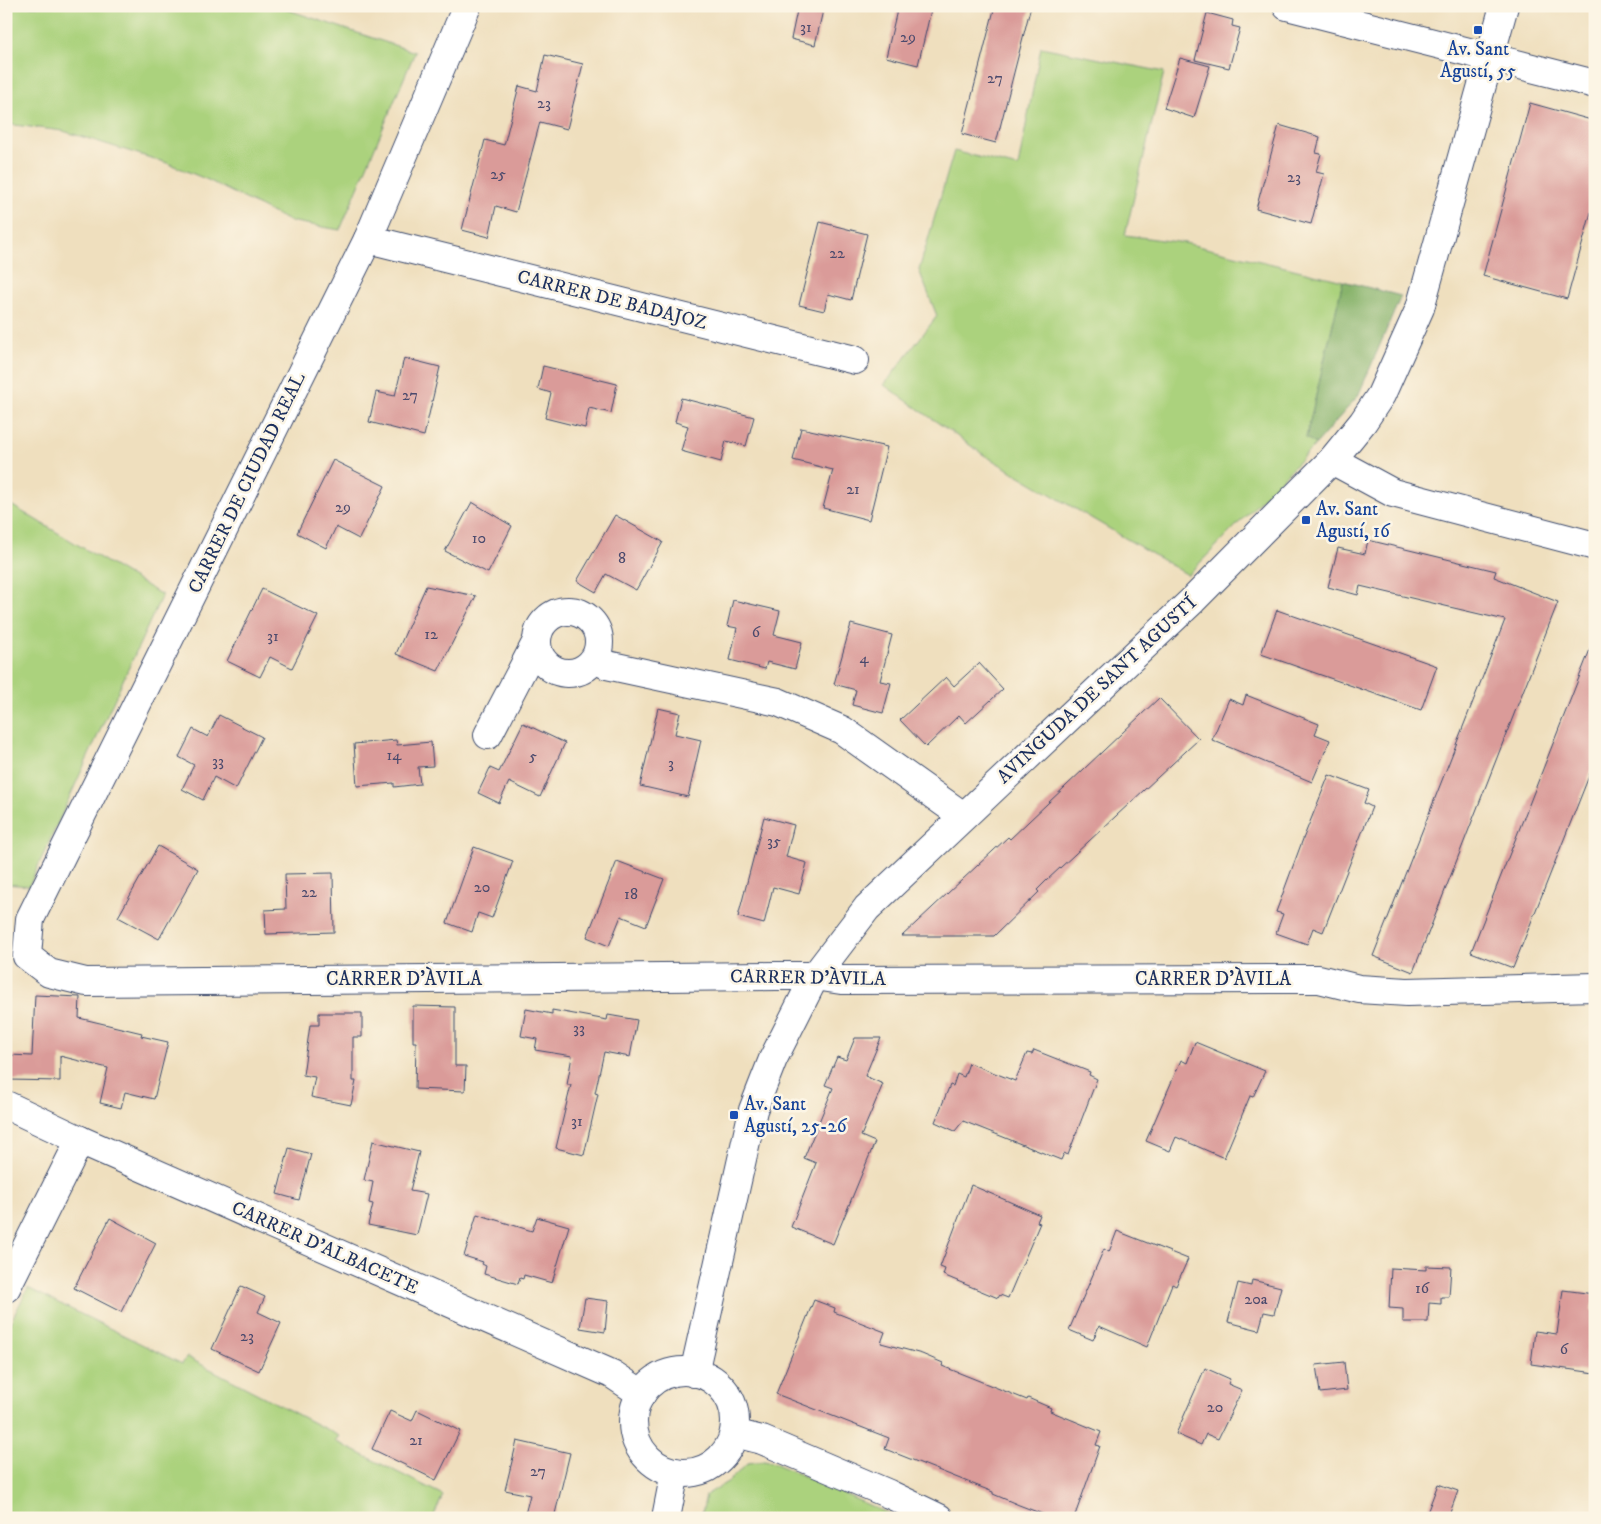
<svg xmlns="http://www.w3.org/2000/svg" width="1601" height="1524" viewBox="0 0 1601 1524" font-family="'IM FELL DW Pica',serif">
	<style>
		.green { fill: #abd27d; stroke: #63806e }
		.forest { fill: #88b46c; stroke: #527265 }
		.building { fill: #da9b99 }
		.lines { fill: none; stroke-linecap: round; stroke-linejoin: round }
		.street-casing { stroke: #3b496c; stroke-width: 30 }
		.secondary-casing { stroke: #3b496c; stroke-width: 30 }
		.street { stroke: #fff; stroke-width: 28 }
		.secondary { stroke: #fff; stroke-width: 28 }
		.transit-dot { fill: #1a4fb4; stroke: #fcf5e5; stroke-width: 2 }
		.labels { text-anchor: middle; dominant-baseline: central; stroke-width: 5; stroke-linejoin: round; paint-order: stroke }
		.number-label { font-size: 16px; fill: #4b4a6d }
		.transit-label { font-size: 19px; fill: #164399; stroke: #fcf5e5; text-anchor: start }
		.street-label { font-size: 19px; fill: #1b2f5e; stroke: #fcf5e5 }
	</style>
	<rect width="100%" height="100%" fill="#fcf5e5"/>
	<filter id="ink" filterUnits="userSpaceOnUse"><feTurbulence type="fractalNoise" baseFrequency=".02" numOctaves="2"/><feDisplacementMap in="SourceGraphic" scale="10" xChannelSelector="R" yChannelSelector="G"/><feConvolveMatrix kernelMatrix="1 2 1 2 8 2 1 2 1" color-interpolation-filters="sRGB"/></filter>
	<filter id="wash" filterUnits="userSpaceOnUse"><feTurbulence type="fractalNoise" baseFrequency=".0096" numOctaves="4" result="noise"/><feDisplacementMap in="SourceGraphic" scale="20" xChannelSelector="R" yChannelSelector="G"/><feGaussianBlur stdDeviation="1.12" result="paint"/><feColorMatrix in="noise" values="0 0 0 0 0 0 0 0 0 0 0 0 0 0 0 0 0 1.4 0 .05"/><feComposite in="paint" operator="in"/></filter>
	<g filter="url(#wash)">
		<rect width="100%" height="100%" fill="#efdfbe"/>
		<!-- green -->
		<g class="green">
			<polygon points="6,6 276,6 415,52 340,230 289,221 208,180 167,163 93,140 63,131 6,124"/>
			<polygon points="1041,47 1164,72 1125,235 1185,243 1343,281 1306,438 1316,444 1188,575 984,455 884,385 937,316 919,270 954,151 1018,167"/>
			<polygon points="6,502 162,595 29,886 6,884"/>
			<polygon points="28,1288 182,1364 187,1357 339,1436 335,1441 443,1495 433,1518 6,1518 6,1331"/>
			<polygon points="764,1461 774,1463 898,1518 701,1518 706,1495 729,1481 748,1463"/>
		</g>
		<!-- forest -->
		<polygon class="forest" points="1343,281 1401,296 1358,396 1316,444 1306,438"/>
		<g id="blocks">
			<!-- building -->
			<g class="building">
				<polygon points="798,6 824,6 815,45 791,39"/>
				<polygon points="898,6 932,6 918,65 886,57"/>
				<polygon points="995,6 1031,6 996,143 962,134"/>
				<polygon points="1207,13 1233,20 1232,26 1240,28 1229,68 1195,60"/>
				<polygon points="545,55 583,64 567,129 540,122 516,212 496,206 489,237 462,230 485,140 504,145 519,86 537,91"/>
				<polygon points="1180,58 1210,66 1194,118 1164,108"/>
				<polygon points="1530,103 1595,121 1595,198 1567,299 1483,276"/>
				<polygon points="1279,125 1320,137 1316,153 1321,154 1316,172 1324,174 1311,224 1256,209"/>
				<polygon points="820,222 867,234 851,300 828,294 824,311 799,305"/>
				<polygon points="404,358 440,367 424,436 369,422 376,392 395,396"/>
				<polygon points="543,366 617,384 611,413 589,408 585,428 545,418 551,393 538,389"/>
				<polygon points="681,398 754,417 746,446 726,441 721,462 681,451 688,426 675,422"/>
				<polygon points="801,428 887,447 869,520 823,508 833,470 793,460"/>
				<polygon points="333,460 385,486 359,539 336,527 326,548 297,533"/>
				<polygon points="472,502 512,526 488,573 445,551"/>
				<polygon points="615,515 663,542 636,590 606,574 596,592 577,581"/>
				<polygon points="1368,540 1496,571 1494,577 1558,602 1413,972 1373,956 1505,620 1360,586 1358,595 1328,587 1338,548 1365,554"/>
				<polygon points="426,586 476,596 438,671 396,654"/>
				<polygon points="262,589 318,616 292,668 270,657 260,677 227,661"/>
				<polygon points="733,600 780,611 774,635 802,642 795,669 767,662 765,669 730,660 737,628 727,626"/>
				<polygon points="1277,610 1437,666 1421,710 1261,654"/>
				<polygon points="851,624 892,635 880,681 891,683 883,713 852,705 856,690 834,684"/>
				<polygon points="1593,642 1595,761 1513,968 1471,952"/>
				<polygon points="979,663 1003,689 966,723 959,715 926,747 900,720 946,677 954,686"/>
				<polygon points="1246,695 1319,724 1315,734 1330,740 1312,782 1212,740 1229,699 1243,705"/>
				<polygon points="1159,698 1199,739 1047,880 1037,890 1039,892 994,936 902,936 1008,837 1010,839"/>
				<polygon points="658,708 680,713 675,734 701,740 688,797 640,786"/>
				<polygon points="219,715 262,737 236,789 214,777 203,800 182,789 194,765 179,757 193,729 208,737"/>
				<polygon points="523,723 565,743 540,797 509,782 499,803 478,793 490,768 499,772"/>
				<polygon points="396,740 397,745 431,742 433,766 418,767 420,784 394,787 394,783 357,786 354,744"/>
				<polygon points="1329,775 1369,790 1364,803 1372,807 1323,932 1313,928 1307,944 1276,933 1283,914 1276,912 1303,839"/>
				<polygon points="764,817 794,825 786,857 807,863 799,894 773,887 764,924 738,917"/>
				<polygon points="158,846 198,869 159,939 118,917"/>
				<polygon points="474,847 513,861 492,918 478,913 472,932 447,923"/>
				<polygon points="617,861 664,879 646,926 621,916 609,946 587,937"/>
				<polygon points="333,873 334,932 266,934 265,910 286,909 285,874"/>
				<polygon points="35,995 80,997 79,1018 142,1033 141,1036 168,1042 154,1099 125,1092 121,1108 100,1103 108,1068 60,1056 60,1081 9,1080 9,1055 32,1056"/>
				<polygon points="413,1006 455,1007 455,1066 466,1066 465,1091 415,1089 416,1042 413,1042"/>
				<polygon points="526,1009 552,1014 552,1010 607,1020 608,1015 637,1020 630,1057 604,1052 595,1093 598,1094 584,1155 556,1148 571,1085 567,1085 572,1056 535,1050 537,1039 521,1036"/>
				<polygon points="319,1013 362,1013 362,1037 353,1037 353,1081 356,1081 351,1105 311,1097 315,1077 303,1075 310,1025 319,1025"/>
				<polygon points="855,1038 881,1038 865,1076 883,1084 861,1136 875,1142 833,1244 791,1227 816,1163 804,1158 833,1088 825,1085 837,1057 846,1060"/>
				<polygon points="1195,1042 1265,1071 1253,1097 1250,1096 1224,1158 1176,1137 1170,1151 1146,1141 1181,1060 1187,1063"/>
				<polygon points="1034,1050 1090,1072 1089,1075 1097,1079 1068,1155 1064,1153 1061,1160 963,1121 955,1131 935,1122 950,1085 953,1086 957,1074 964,1077 969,1063 1015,1081 1027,1053 1032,1054"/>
				<polygon points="373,1141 419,1152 410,1191 427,1194 417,1235 368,1225 373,1204 369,1203 373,1182 364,1180"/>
				<polygon points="289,1148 311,1154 299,1200 277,1194"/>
				<polygon points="971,1185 1040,1215 1037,1222 1040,1223 1008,1298 1000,1295 998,1298 943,1275 945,1269 940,1267"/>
				<polygon points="477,1214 532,1231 537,1217 569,1226 552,1283 524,1275 523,1279 520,1278 518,1284 484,1274 486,1266 482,1264 483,1262 464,1256"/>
				<polygon points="110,1218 156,1243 121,1312 74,1288"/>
				<polygon points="1117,1231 1188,1259 1176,1286 1172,1284 1147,1347 1099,1326 1093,1340 1069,1330 1104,1249 1109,1252"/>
				<polygon points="1426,1266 1451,1267 1449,1297 1441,1297 1441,1304 1429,1303 1428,1322 1403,1322 1403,1309 1389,1308 1391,1268 1426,1270"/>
				<polygon points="1252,1280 1281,1287 1274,1314 1264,1312 1259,1330 1228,1322 1238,1283 1251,1286"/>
				<polygon points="241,1286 265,1297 258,1312 281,1323 259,1371 212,1349"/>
				<polygon points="1563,1290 1594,1294 1592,1311 1595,1311 1595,1373 1531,1364 1535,1331 1557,1334"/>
				<polygon points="585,1298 608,1301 605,1332 580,1328"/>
				<polygon points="814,1300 835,1308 834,1312 885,1332 881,1343 922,1354 943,1363 942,1366 1027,1400 1028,1398 1051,1408 1050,1411 1101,1432 1096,1445 1100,1446 1074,1518 1053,1518 1019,1505 993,1494 993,1492 885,1449 889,1438 776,1394"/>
				<polygon points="1344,1362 1347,1390 1320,1393 1316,1365"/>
				<polygon points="1205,1368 1230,1379 1228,1384 1242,1390 1218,1439 1206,1434 1201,1445 1176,1434"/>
				<polygon points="417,1410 460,1431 436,1480 372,1449 390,1411 412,1421"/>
				<polygon points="517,1441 570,1453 554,1518 524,1518 530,1495 505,1490"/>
				<polygon points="1438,1484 1458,1491 1448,1518 1425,1518"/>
			</g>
		</g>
	</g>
	<g filter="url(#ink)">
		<use href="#blocks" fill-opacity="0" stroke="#3b496c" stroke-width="1"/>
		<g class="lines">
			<defs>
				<g id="street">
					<polyline points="467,6 368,239 30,919 27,956 49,973 86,982 776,976 815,976 841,980 1319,979 1359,989 1407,992 1595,987"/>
					<polyline points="1287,6 1595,84"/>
					<polyline points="368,239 855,360"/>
					<polyline points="1332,460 1393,493 1595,546"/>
					<circle cx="568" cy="642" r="31"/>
					<polyline points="595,659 607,665 778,702 842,730 963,816"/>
					<polyline points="488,735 536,643"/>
					<polyline points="6,1105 80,1140 612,1374 642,1394"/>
					<polyline points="6,1288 80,1140"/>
				</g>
				<g id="secondary">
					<circle cx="684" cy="1422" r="51"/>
					<polyline points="694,1373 753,1110 773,1059 815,976 867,908 1193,600 1332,460 1363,422 1381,395 1420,308 1504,6"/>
					<polyline points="734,1433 762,1440 889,1494 939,1518"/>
					<polyline points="666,1518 675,1472"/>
				</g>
			</defs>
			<!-- street casing -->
			<use href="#street" class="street-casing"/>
			<!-- secondary casing -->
			<use href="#secondary" class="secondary-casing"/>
			<!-- street -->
			<use href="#street" class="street"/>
			<!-- secondary -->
			<use href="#secondary" class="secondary"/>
		</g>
	</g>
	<!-- markers -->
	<g class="transit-dot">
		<rect x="1473" y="25" width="10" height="10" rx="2.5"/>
		<rect x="1301" y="515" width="10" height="10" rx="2.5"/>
		<rect x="729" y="1110" width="10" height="10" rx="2.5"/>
	</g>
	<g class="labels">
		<!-- number labels -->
		<g class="number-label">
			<text x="806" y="27">31</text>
			<text x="908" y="37">29</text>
			<text x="995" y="78">27</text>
			<text x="544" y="103">23</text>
			<text x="498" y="174">25</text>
			<text x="1294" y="177">23</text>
			<text x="837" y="253">22</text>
			<text x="410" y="395">27</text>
			<text x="853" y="489">21</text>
			<text x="343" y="507">29</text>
			<text x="479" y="538">10</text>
			<text x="622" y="558">8</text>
			<text x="756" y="632">6</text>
			<text x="431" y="634">12</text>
			<text x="273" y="636">31</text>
			<text x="864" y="658">4</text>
			<text x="394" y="755">14</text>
			<text x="533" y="756">5</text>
			<text x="218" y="761">33</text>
			<text x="671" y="763">3</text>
			<text x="774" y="841">35</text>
			<text x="482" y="887">20</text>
			<text x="309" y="892">22</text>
			<text x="631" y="894">18</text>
			<text x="579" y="1028">33</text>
			<text x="577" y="1121">31</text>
			<text x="1422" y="1288">16</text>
			<text x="1256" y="1299">20a</text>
			<text x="247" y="1336">23</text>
			<text x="1564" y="1349">6</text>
			<text x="1215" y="1407">20</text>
			<text x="416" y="1440">21</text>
			<text x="538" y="1471">27</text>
		</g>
		<!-- transit labels -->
		<g class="transit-label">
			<text x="1478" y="49" text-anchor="middle">Av. Sant<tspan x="1478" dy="22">Agustí, 55</tspan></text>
			<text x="1316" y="509">Av. Sant<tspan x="1316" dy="22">Agustí, 16</tspan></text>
			<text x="744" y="1104">Av. Sant<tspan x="744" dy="22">Agustí, 25-26</tspan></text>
		</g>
		<!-- street labels -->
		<g class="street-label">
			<text transform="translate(612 300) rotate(14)">CARRER DE BADAJOZ</text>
			<text transform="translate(247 483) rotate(-64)">CARRER DE CIUDAD REAL</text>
			<text transform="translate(1097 690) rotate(-43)">AVINGUDA DE SANT AGUSTÍ</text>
			<text transform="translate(808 978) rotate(1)">CARRER D'ÀVILA</text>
			<text x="404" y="979">CARRER D'ÀVILA</text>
			<text x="1213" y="979">CARRER D'ÀVILA</text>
			<text transform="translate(325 1248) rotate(24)">CARRER D'ALBACETE</text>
		</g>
	</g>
	<!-- margin -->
	<rect width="1601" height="1524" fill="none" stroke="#fcf5e5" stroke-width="25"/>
</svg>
